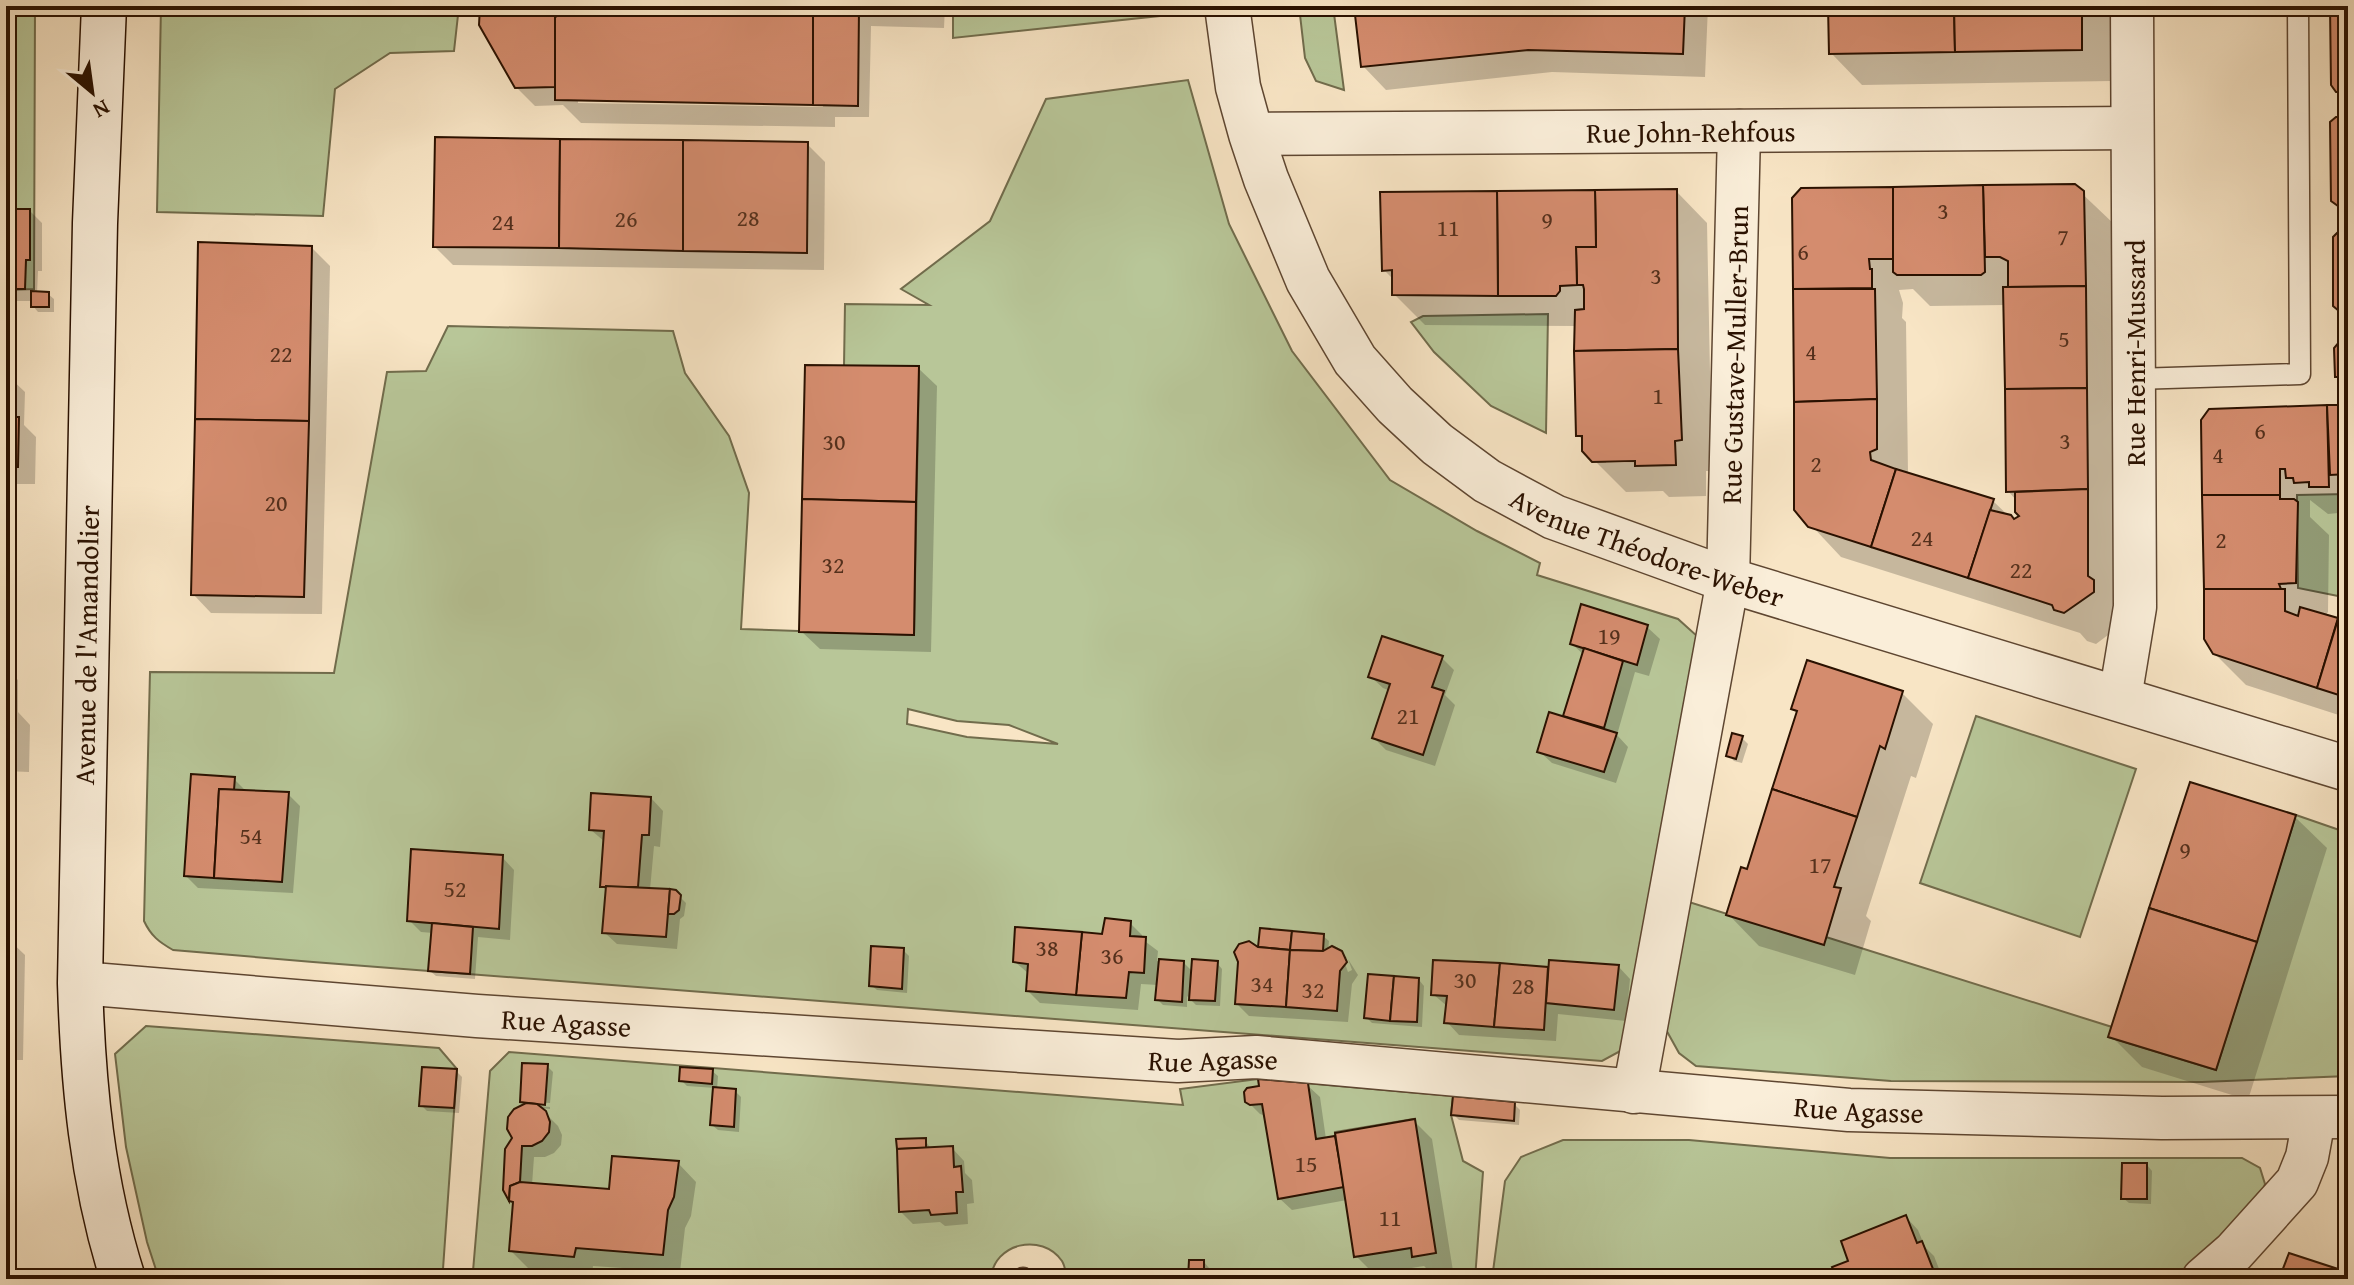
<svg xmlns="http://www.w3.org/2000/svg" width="2354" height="1285" viewBox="0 0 2354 1285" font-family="'Gentium Book Plus',serif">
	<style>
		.green { fill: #b8c698; stroke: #716c4c; stroke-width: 2; fill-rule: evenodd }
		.shadow { fill: #0003; fill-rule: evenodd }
		.building { fill: #d48c6e; stroke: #2a1100; stroke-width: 2 }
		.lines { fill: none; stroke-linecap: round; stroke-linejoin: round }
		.service-casing { stroke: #5e4631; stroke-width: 23 }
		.minor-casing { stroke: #5e4631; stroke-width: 45 }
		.tertiary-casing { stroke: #5e4631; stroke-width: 47 }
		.secondary-casing { stroke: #2a1100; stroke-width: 47 }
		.service { stroke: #faeed9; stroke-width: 20 }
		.minor { stroke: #faeed9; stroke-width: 42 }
		.tertiary { stroke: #faeed9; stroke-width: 44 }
		.secondary { stroke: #faeed9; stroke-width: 44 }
		.labels { text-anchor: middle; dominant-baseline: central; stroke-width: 8; stroke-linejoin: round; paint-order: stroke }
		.number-label { font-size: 24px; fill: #54301c }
		.street-label { font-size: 28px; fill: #2a1100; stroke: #faeed9 }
	</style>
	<rect width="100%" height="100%" fill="#f8e5c5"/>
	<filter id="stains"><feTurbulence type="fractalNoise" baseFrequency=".0025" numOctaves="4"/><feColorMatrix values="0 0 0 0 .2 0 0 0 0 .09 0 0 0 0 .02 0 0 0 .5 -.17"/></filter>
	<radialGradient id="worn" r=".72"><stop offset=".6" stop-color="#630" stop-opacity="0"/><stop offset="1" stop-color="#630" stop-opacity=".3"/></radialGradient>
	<!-- green -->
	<g class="green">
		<polygon points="6,6 35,6 34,289 6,290"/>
		<polygon points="161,6 459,6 454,51 390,53 335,89 323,216 157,212"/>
		<polygon points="953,6 1178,6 1178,14 953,38"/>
		<polygon points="1299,6 1333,6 1344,90 1316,81 1305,58"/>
		<path d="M1188,80L1229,224L1292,351L1390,480L1477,531L1540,563L1537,575L1678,619L1697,636L1624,1049L1602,1061L313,962L173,950C159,942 151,936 144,921L150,672L334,673L387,372L426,371L448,326L673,331L685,373L729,436L749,493L741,629L914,635L919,367L844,366L845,304L929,305L901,289L990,221L1046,99ZM908,709L957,721L1009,725L1058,744L967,737L907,724Z"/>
		<polygon points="1548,314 1546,433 1491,406 1434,352 1411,322 1423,316"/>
		<polygon points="2348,494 2348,598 2298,588 2297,495"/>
		<polygon points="1976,716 2136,769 2080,937 1920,883"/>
		<polygon points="2296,815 2348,833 2348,1076 2202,1082 1891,1081 1696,1066 1679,1053 1664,1026 1689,902 1823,944 1826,937 2112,1027 2109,1037 2216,1070"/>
		<path d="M146,1026L439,1048L457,1069L443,1269L473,1271L490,1071L509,1052L1183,1105L1180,1089L1258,1079L1453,1096L1451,1115L1463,1161L1483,1172L1475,1279H1067C1066,1273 1065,1266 1062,1261C1042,1232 993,1243 991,1279H159L147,1242L126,1147L115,1054ZM1414,1119L1422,1168L1345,1187L1335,1132Z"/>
		<polygon points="1563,1140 1689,1140 1890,1158 2242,1158 2260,1168 2265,1184 2258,1205 2180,1279 1492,1279 1505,1181 1521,1157"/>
	</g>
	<!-- shadow -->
	<g class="shadow">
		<path d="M482,6H945L944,28L871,26L869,117H835V127L581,123L563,105L535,106L516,87ZM854,7L937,8V12L858,11ZM578,99L823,103V107L578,103Z"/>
		<polygon points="1356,6 1708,6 1705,77 1552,72 1386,90 1363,66"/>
		<polygon points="1830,6 2112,6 2112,81 1862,85 1831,53"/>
		<polygon points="2333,6 2348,6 2348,211 2333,200 2347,119 2344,97 2337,90"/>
		<polygon points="807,144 825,162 824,270 453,265 435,247"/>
		<path d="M2074,186L2114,224L2124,623L2096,644L2087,641L2080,633L1841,557L1796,509L1794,198L1801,190ZM1913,289L1930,306L2005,305L2008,491L2017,501L2022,517L2014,521L1993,501L1908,474L1906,322L1902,318L1903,303L1899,290Z"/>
		<path d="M1676,191L1707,223L1712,471H1706V496L1669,497L1663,491L1626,492L1584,450V442L1578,435L1577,326L1425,325L1394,294V280L1384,270ZM1606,459H1645V463H1606Z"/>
		<polygon points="6,211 30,211 42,223 42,271 38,271 37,294 48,294 54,299 54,312 38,312 33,306 33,301 6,301"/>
		<polygon points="312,248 330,266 322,614 211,613 193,594"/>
		<polygon points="2348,343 2348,382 2342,382 2337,376"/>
		<polygon points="918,368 937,386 931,652 820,649 801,631"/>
		<polygon points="6,374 25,392 24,425 36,437 35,484 6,484"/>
		<polygon points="2348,407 2348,517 2343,517 2338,513 2328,514 2310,500 2310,517 2329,535 2328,612 2325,616 2348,622 2348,718 2246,685 2214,653 2217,409"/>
		<polygon points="1647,627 1660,639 1649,676 1635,672 1617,735 1628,747 1616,783 1552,763 1539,751 1564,718 1584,655 1572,644"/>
		<polygon points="1442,658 1454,670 1445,695 1455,705 1435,766 1386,750 1374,738 1390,691 1383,688 1370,676"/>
		<polygon points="6,668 18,680 18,712 30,725 29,772 6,771"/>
		<polygon points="1902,693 1933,724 1916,778 1911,776 1866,916 1871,921 1855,975 1759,946 1728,914 1749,871 1798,713 1794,708"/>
		<polygon points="1742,738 1748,744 1742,763 1734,761 1728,755"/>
		<polygon points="234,779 247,792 288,794 300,806 293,893 198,888 186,876"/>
		<polygon points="651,798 663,811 660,847 654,846 650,890 675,892 686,903 684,916 680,919 677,949 617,944 604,932 608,892 602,886 605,842 591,830"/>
		<polygon points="2295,817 2327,848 2248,1100 2142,1067 2111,1036"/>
		<polygon points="502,857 514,870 510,940 478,937 475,979 436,976 430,971 433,933 421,932 409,920"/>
		<polygon points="1130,923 1142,935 1142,939 1158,951 1157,961 1184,963 1193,972 1217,963 1222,969 1220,1006 1196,1005 1187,996 1187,1007 1163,1005 1157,999 1158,985 1141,984 1138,1010 1040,1003 1028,991 1029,974 1015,962 1104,936"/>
		<polygon points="1323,936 1329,941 1328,951 1341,953 1347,958 1343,958 1348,972 1352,970 1348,959 1358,975 1352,984 1348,1022 1249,1016 1237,1004 1260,950"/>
		<polygon points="6,937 25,955 23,1060 6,1060"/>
		<polygon points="903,950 909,956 907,993 877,990 871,985"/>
		<polygon points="1435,962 1550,969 1618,966 1630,979 1626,1021 1558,1014 1556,1041 1459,1035 1447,1022 1448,1007 1433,994"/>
		<polygon points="1419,980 1424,986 1422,1027 1372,1023 1366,1017"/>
		<polygon points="547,1066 553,1072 550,1103 522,1101"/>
		<polygon points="456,1071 462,1077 459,1113 427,1111 421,1105"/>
		<polygon points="712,1071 718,1076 717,1090 735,1091 741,1097 739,1132 718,1130 712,1125 715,1088 687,1086 681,1080"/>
		<polygon points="1307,1085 1320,1097 1326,1139 1414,1121 1432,1139 1453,1271 1432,1274 1424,1266 1374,1274 1356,1256 1347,1200 1292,1210 1279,1198 1266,1116 1260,1114 1247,1101"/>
		<polygon points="1514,1104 1520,1110 1519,1125 1459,1120 1453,1114"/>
		<polygon points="525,1105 550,1107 550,1109 540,1108 558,1126 562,1135 561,1145 554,1153 545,1157 534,1157 532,1185 611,1192 678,1163 696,1182 691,1216 685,1228 680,1272 593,1266 592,1274 529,1269 511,1251 515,1204 514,1138"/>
		<polygon points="925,1140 931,1149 952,1148 964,1161 965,1173 972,1180 974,1203 967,1204 968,1224 945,1226 940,1222 913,1224 901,1212"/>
		<polygon points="2147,1165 2152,1171 2151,1204 2129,1203 2123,1198"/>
		<polygon points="1906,1217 1918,1230 1925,1247 1934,1256 1943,1279 1839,1279 1851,1262"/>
		<polygon points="1204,1262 1209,1268 1209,1279 1190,1279"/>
	</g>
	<!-- building -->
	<g class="building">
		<polygon points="480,6 576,6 555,17 555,87 515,88 479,25"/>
		<polygon points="576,6 813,6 813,105 555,100 555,17"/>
		<polygon points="813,6 927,6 927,10 813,8"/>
		<polygon points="1354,6 1685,6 1683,54 1528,50 1361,67"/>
		<polygon points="1828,6 1954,6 1955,52 1829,54"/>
		<polygon points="1954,6 2082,6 2082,50 1955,52"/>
		<polygon points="2330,6 2348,6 2348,92 2336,92 2331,85"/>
		<polygon points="813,8 859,9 858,106 813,105"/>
		<rect x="2342" y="92" width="6" height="25"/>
		<polygon points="2336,117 2348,117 2348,206 2338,206 2331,201 2330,122"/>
		<polygon points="435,137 560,139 559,248 433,247"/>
		<polygon points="560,139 683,140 683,251 559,248"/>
		<polygon points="683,140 808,142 807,253 683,251"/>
		<polygon points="2075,184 2084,191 2086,286 2008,287 2008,261 2000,257 1985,257 1983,185"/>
		<polygon points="1983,185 1985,272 1981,275 1897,275 1893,272 1893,187"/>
		<polygon points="1893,187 1893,259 1869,259 1870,269 1872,269 1872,288 1793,289 1792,198 1801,188"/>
		<polygon points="1677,189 1678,349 1574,351 1575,310 1584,309 1584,289 1583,285 1577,285 1576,247 1596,247 1595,190"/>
		<polygon points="1595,190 1596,247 1576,247 1577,285 1560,286 1560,291 1556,296 1498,296 1497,191"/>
		<polygon points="1497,191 1498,296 1392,295 1392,270 1382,271 1380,192"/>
		<polygon points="6,209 30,209 30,260 26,260 25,289 6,289"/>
		<polygon points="2338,232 2348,232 2348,311 2339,311 2333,306 2333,237"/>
		<polygon points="198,242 312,246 309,421 195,419"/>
		<polygon points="2086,286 2087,388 2005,389 2003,287"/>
		<polygon points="1793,289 1875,289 1877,399 1794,402"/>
		<polygon points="31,291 49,292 49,307 31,307"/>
		<polygon points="2340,341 2348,341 2348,377 2335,377 2334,348"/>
		<polygon points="1678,349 1682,440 1675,441 1676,465 1635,466 1635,461 1592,462 1582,451 1582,436 1576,436 1574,351"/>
		<polygon points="805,365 919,366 916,502 802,499"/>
		<polygon points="6,372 7,417 19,417 18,467 6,467"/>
		<polygon points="2087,388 2088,489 2006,492 2005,389"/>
		<polygon points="1877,399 1877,449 1870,452 1871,460 1896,469 1871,547 1808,527 1794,510 1794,402"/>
		<polygon points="2327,405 2329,487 2309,487 2309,482 2294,483 2293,478 2286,478 2285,469 2280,469 2280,495 2202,495 2201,420 2209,409"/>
		<polygon points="2327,405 2348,405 2348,474 2330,475"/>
		<polygon points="195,419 309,421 304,597 191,595"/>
		<polygon points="1896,469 1994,499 1968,578 1871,547"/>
		<polygon points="2088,489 2088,576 2094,580 2094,592 2064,613 2054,610 2052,605 1968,578 1990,510 2011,515 2014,519 2019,516 2015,512 2015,492"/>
		<polygon points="2202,495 2280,495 2280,499 2294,499 2298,502 2296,583 2279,584 2281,589 2204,589"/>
		<polygon points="802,499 916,502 914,635 799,632"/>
		<polygon points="2204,589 2285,589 2285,611 2298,616 2300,607 2338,618 2317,688 2213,654 2204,639"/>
		<polygon points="1581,604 1648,625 1637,665 1570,644"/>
		<polygon points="2339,616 2348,619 2348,698 2317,688"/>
		<polygon points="1382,636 1443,656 1432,687 1444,691 1423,755 1372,738 1390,684 1368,677"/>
		<polygon points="1584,648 1623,661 1604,728 1563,716"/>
		<polygon points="1807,660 1903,691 1885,749 1880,746 1857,817 1772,789 1797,711 1791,709"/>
		<polygon points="6,704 13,704 12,754 6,754"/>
		<polygon points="1549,712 1617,733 1604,772 1537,752"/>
		<polygon points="1732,733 1743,736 1736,759 1726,756"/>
		<polygon points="191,774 235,777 234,790 219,789 214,878 184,876"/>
		<polygon points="2190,782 2296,815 2257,942 2149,908"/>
		<polygon points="219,789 289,792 282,882 214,878"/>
		<polygon points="1772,789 1857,817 1834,887 1841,888 1824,945 1726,915 1741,867 1747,869"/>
		<polygon points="591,793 651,797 649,835 642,835 638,887 600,887 604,831 589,830"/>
		<polygon points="411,849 503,855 499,929 407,921"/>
		<polygon points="606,886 670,889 666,937 602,933"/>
		<polygon points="670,889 676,890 681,895 679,910 674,914 668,914"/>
		<polygon points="2149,908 2257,942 2216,1070 2108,1037"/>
		<polygon points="1105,918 1131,921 1130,936 1146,937 1144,973 1129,972 1126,998 1076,995 1082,932 1102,934"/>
		<polygon points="432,923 473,927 470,974 428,971"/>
		<polygon points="1015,927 1082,932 1076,995 1026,991 1028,964 1013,962"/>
		<polygon points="1260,928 1292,931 1290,950 1258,947"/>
		<polygon points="1292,931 1324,934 1323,951 1290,950"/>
		<polygon points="6,935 8,935 6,1043"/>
		<polygon points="1249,941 1258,947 1290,950 1286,1007 1235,1004 1238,962 1234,952 1239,944"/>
		<polygon points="871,946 904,948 902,989 869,986"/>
		<polygon points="1332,946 1342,951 1347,962 1340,971 1337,1011 1286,1007 1290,950 1323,951"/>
		<polygon points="1159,959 1184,961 1182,1002 1155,1000"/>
		<polygon points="1192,959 1218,961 1215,1001 1189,1000"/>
		<polygon points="1433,960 1500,963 1494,1027 1444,1023 1447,996 1431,995"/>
		<polygon points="1549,960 1619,965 1614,1010 1546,1003"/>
		<polygon points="1500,963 1548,967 1544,1030 1494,1027"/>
		<polygon points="1368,974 1394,976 1390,1021 1364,1018"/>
		<polygon points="1394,976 1419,978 1417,1022 1390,1021"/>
		<polygon points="522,1063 548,1064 545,1105 520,1102"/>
		<polygon points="422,1067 457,1069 454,1108 419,1106"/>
		<polygon points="680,1067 713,1069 712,1084 679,1081"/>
		<polygon points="1258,1079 1308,1083 1316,1139 1335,1136 1344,1187 1278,1199 1262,1104 1250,1105 1245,1102 1244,1092 1247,1088 1259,1086"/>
		<polygon points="713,1087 736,1089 734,1127 710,1125"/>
		<polygon points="1453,1096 1515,1102 1514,1121 1451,1115"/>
		<polygon points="526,1103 537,1104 546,1111 550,1122 549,1132 542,1141 532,1146 522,1146 520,1182 510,1186 509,1201 503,1190 505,1149 512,1138 507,1129 508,1117 514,1109"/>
		<polygon points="1415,1119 1436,1253 1412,1257 1411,1248 1354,1257 1335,1133"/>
		<polygon points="926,1138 926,1148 897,1149 896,1139"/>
		<polygon points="953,1146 954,1167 961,1166 963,1192 956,1192 957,1213 931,1215 929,1210 899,1212 897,1149"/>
		<polygon points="612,1156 679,1161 674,1197 668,1210 663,1255 576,1248 574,1257 509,1251 513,1202 509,1201 510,1186 520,1182 609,1189"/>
		<polygon points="2122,1163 2147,1163 2147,1199 2121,1199"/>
		<polygon points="1906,1215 1917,1243 1922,1241 1935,1274 1923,1279 1837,1279 1832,1267 1848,1261 1841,1241"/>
		<polygon points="2289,1253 2344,1271 2341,1279 2279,1279"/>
		<polygon points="1189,1260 1204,1260 1204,1279 1188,1279"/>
	</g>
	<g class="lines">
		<defs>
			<g id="service">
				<polyline points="2135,379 2300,374 2298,6"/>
				<polyline points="1023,1278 1023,1279"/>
			</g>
			<g id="minor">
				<path id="s1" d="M1251,134L2132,128"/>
				<polyline points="2120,698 2135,607 2132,6"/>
				<path id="s2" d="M80,983L477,1016L1178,1061L1256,1057L1849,1110L2162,1118L2348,1117"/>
				<path id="s3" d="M1634,1092L1728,580L1739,131"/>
				<polyline points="2203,1279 2234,1252 2297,1182 2307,1157 2314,1119"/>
			</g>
			<g id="tertiary">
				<path id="s4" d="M1227,6L1238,87L1251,134L1266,179L1308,280L1355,360L1395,405L1437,444L1487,481L1554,517L1728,580L2348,769"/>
			</g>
			<path id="secondary" d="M104,6L95,223L80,983C83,1084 92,1182 123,1279"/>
		</defs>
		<!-- service casing -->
		<use href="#service" class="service-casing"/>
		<!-- minor casing -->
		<use href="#minor" class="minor-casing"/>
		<!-- tertiary casing -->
		<use href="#tertiary" class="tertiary-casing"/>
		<!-- secondary casing -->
		<use href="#secondary" class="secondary-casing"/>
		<!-- service -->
		<use href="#service" class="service"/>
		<!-- minor -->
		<use href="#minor" class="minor"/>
		<!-- tertiary -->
		<use href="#tertiary" class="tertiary"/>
		<!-- secondary -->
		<use href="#secondary" class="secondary"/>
	</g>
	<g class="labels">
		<!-- number labels -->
		<g class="number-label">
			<text x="1943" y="210">3</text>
			<text x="748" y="217">28</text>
			<text x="626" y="218">26</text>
			<text x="1547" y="219">9</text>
			<text x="503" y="221">24</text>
			<text x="1448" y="227">11</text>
			<text x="2063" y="236">7</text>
			<text x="1803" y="251">6</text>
			<text x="1656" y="275">3</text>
			<text x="2064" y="338">5</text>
			<text x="1811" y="351">4</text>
			<text x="281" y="353">22</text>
			<text x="1658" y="395">1</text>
			<text x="2260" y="430">6</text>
			<text x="2065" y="440">3</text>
			<text x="834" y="441">30</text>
			<text x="2218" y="454">4</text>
			<text x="1816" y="463">2</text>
			<text x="276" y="502">20</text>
			<text x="1922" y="537">24</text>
			<text x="2221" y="539">2</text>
			<text x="833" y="564">32</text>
			<text x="2021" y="569">22</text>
			<text x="1609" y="635">19</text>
			<text x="1408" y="715">21</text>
			<text x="251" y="835">54</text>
			<text x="2185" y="849">9</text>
			<text x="1820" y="864">17</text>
			<text x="455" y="888">52</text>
			<text x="1047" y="947">38</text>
			<text x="1112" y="955">36</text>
			<text x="1465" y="979">30</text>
			<text x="1262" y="983">34</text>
			<text x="1523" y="985">28</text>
			<text x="1313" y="989">32</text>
			<text x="1306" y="1163">15</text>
			<text x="1390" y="1217">11</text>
		</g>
		<!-- street labels -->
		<g class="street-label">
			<text stroke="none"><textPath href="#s1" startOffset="440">Rue John-Rehfous</textPath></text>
			<text transform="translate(2134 353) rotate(-90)">Rue Henri-Mussard</text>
			<text stroke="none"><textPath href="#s3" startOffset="746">Rue Gustave-Muller-Brun</textPath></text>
			<text stroke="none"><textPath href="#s4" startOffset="734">Avenue Théodore-Weber</textPath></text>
			<text transform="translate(86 645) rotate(-89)">Avenue de l'Amandolier</text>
			<text stroke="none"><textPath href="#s2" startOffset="488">Rue Agasse</textPath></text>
			<text stroke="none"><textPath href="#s2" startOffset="1136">Rue Agasse</textPath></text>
			<text stroke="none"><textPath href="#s2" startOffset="1784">Rue Agasse</textPath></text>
		</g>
	</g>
	<!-- margin -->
	<rect width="2354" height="1285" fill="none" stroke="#f8e5c5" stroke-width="32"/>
	<rect x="8" y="8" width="2338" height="1269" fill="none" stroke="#2a1100" stroke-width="4"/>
	<rect x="16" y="16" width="2322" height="1253" fill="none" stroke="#2a1100" stroke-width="2"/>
	<!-- north arrow -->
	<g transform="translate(92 92) rotate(151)" stroke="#faeed9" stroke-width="6" paint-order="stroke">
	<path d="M0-6L14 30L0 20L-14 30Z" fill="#2a1100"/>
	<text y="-12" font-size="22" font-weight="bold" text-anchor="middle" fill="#2a1100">N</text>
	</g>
	<rect width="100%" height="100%" filter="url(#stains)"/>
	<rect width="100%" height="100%" fill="url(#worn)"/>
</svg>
